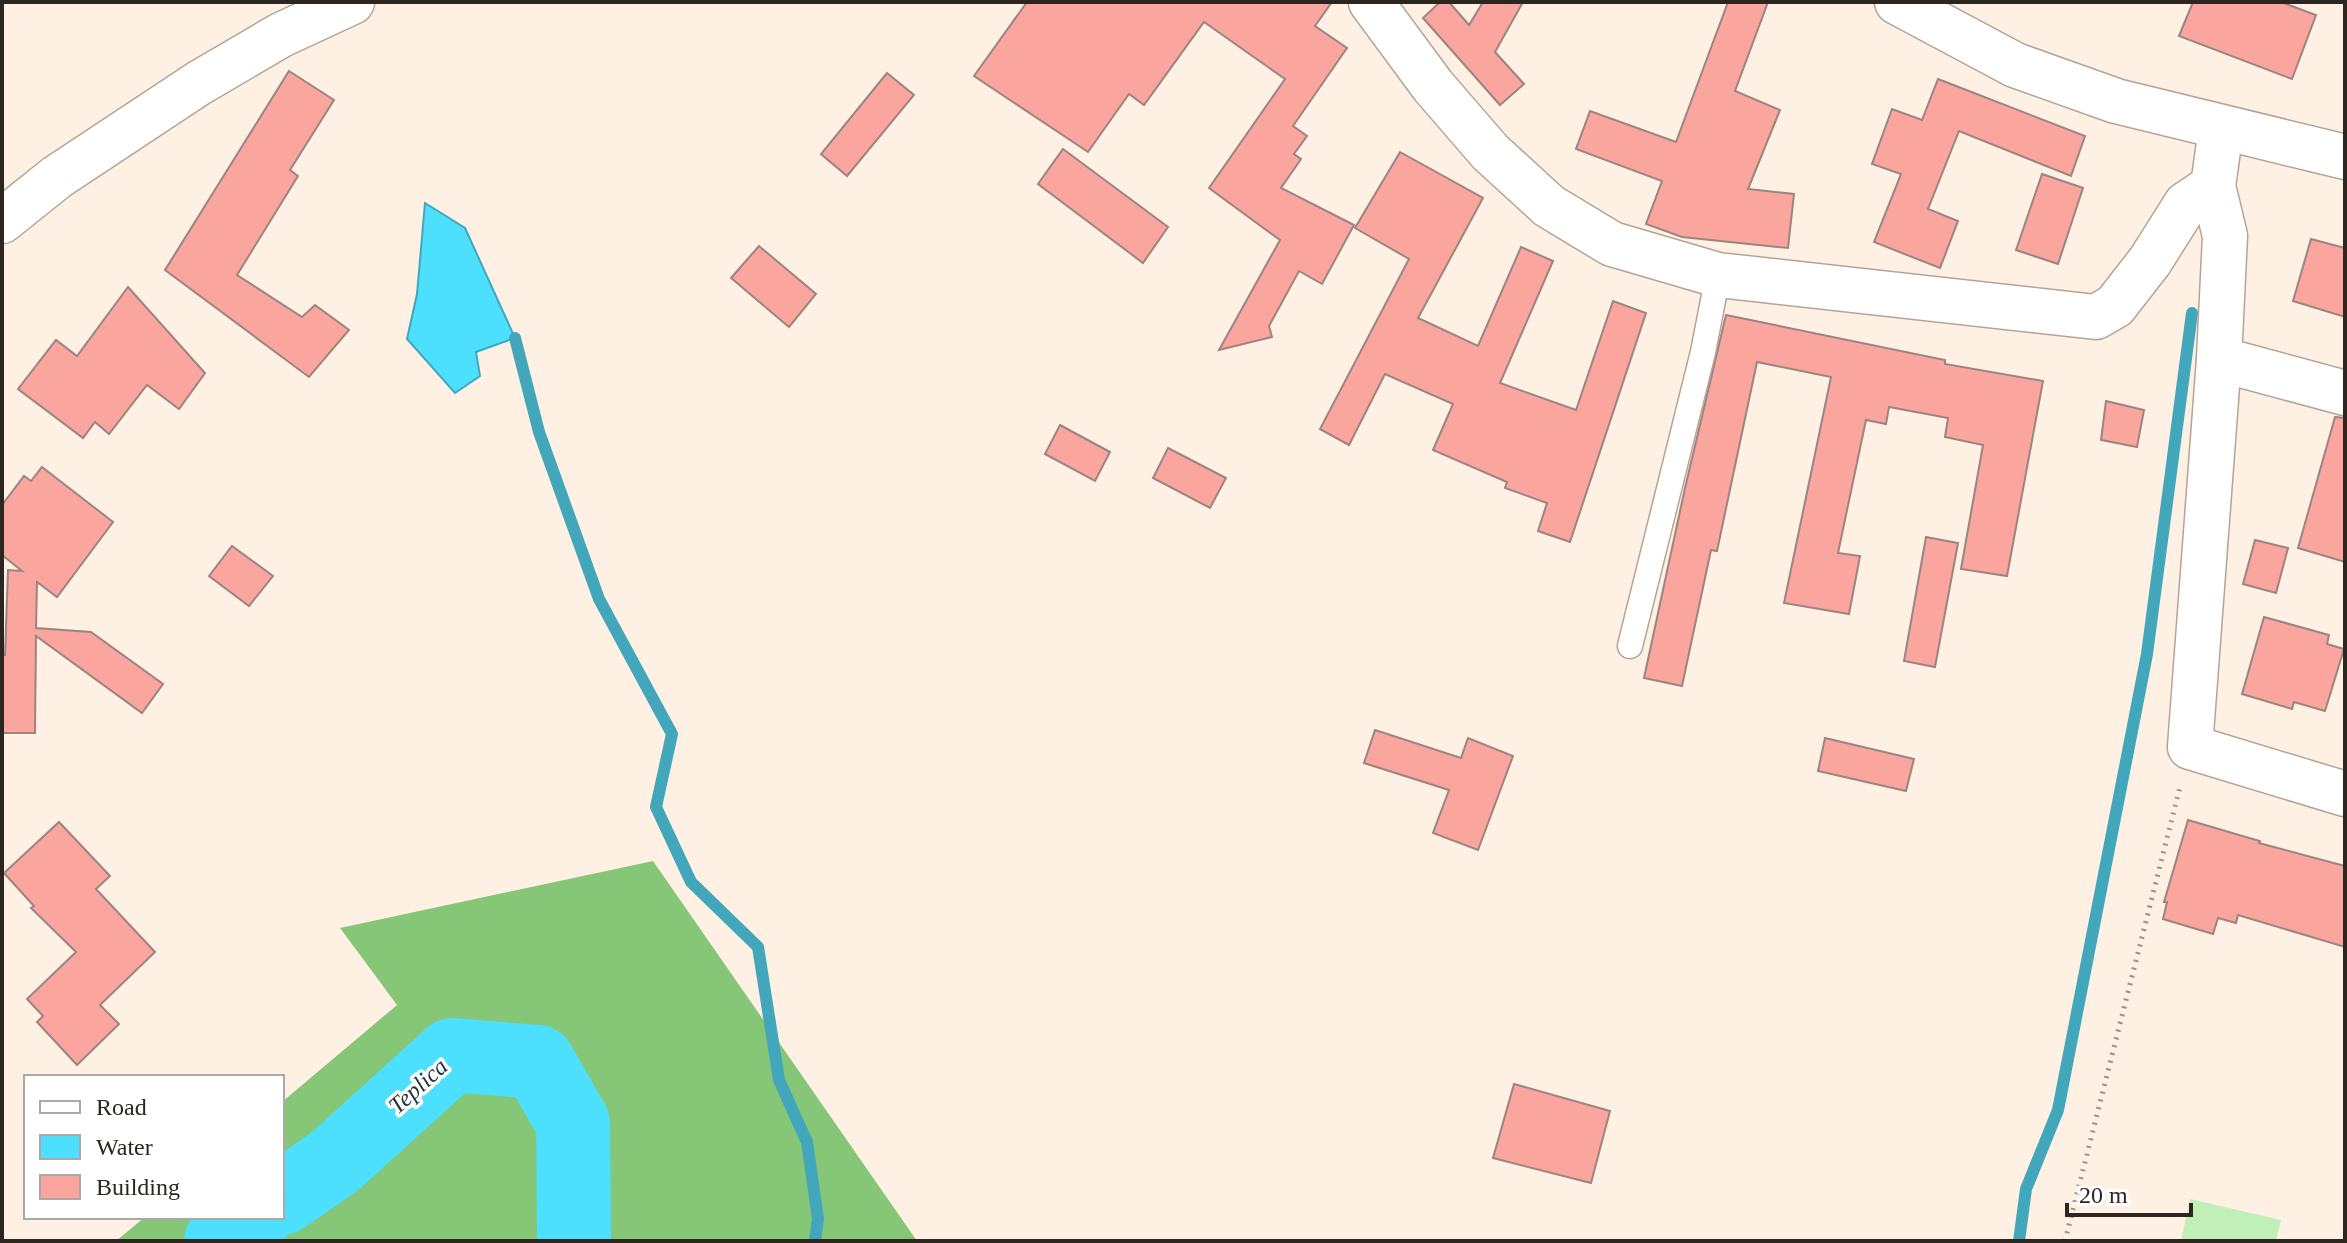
<svg xmlns="http://www.w3.org/2000/svg" width="2347" height="1243" viewBox="0 0 2347 1243" font-family="Georgia,serif">
	<style>
		.green { fill: #c1efb8 }
		.forest { fill: #85c677 }
		.water { fill: #4cdffe; stroke: #42a7bb; stroke-width: 2 }
		.lines { fill: none; stroke-linecap: round; stroke-linejoin: round }
		.stream { stroke: #42a7bb; stroke-width: 12 }
		.river { stroke: #4cdffe; stroke-width: 74 }
		.building { fill: #faa59d; stroke: #9b8482; stroke-width: 2 }
		.service-casing { stroke: #b4a495; stroke-width: 27 }
		.minor-casing { stroke: #b4a495; stroke-width: 47 }
		.tertiary-casing { stroke: #b4a495; stroke-width: 47 }
		.path { stroke: #9d9289; stroke-width: 5; stroke-dasharray: 2 6; stroke-linecap: butt }
		.service { stroke: #fff; stroke-width: 24 }
		.minor { stroke: #fff; stroke-width: 44 }
		.tertiary { stroke: #fff; stroke-width: 44 }
		.labels { text-anchor: middle; dominant-baseline: central; stroke-width: 7; stroke-linejoin: round; paint-order: stroke }
		.water-label { font-size: 24px; font-style: italic; fill: #1d363b; stroke: #fff }
	</style>
	<rect width="100%" height="100%" fill="#fef0e3"/>
	<!-- green -->
	<polygon class="green" points="2190,1199 2281,1220 2276,1241 2181,1241"/>
	<!-- forest -->
	<polygon class="forest" points="653,861 917,1241 116,1241 145,1217 282,1217 282,1102 397,1005 340,928"/>
	<!-- water -->
	<polygon class="water" points="425,203 465,228 515,338 476,352 480,376 455,393 407,339 417,294"/>
	<g class="lines">
		<!-- stream -->
		<g class="stream">
			<polyline points="515,338 539,432 599,599 672,734 656,807 691,882 758,947 779,1080 807,1142 818,1219 815,1241"/>
			<polyline points="2019,1241 2026,1189 2058,1110 2147,654 2192,313"/>
		</g>
		<!-- river -->
		<g class="river">
			<polyline points="282,1198 334,1162 452,1055 538,1062 573,1123 574,1241"/>
			<polyline points="221,1241 255,1217"/>
		</g>
	</g>
	<!-- building -->
	<g class="building">
		<polygon points="1027,2 1332,2 1315,26 1347,48 1293,126 1307,136 1294,154 1301,159 1281,188 1354,225 1322,284 1299,271 1269,326 1272,337 1219,350 1280,240 1209,188 1285,79 1204,22 1144,105 1129,94 1088,152 974,76"/>
		<polygon points="1440,2 1449,2 1469,25 1483,2 1523,2 1495,52 1524,84 1500,105 1423,18"/>
		<polygon points="1728,2 1768,2 1735,91 1780,110 1748,189 1794,194 1788,248 1682,237 1646,224 1662,181 1576,149 1590,111 1676,142"/>
		<polygon points="2193,2 2281,2 2316,15 2292,79 2179,36"/>
		<polygon points="289,71 334,100 290,170 298,176 237,275 302,317 315,305 349,330 309,377 165,270"/>
		<polygon points="887,73 914,95 847,176 821,154"/>
		<polygon points="1938,79 2085,136 2071,176 1959,131 1928,209 1958,221 1940,268 1874,242 1901,174 1872,164 1892,109 1922,120"/>
		<polygon points="1063,149 1168,227 1143,263 1038,184"/>
		<polygon points="1400,152 1483,198 1418,318 1478,346 1521,247 1553,261 1500,383 1576,410 1613,301 1646,313 1570,542 1538,531 1547,503 1505,488 1507,482 1433,450 1453,404 1385,374 1349,445 1320,429 1409,259 1355,228"/>
		<polygon points="2042,174 2083,188 2058,264 2016,250"/>
		<polygon points="2311,239 2345,248 2345,317 2293,301"/>
		<polygon points="759,246 816,294 789,327 731,278"/>
		<polygon points="128,287 205,373 179,409 147,385 109,434 95,422 83,438 18,389 56,340 77,356"/>
		<polygon points="1726,315 1945,360 1945,364 2043,381 2007,576 1961,569 1983,445 1945,437 1948,418 1889,407 1886,424 1866,420 1838,553 1860,556 1849,614 1784,603 1831,377 1757,362 1717,551 1711,550 1682,686 1644,678 1685,488"/>
		<polygon points="2106,401 2144,410 2137,447 2101,440"/>
		<polygon points="2335,417 2345,418 2345,562 2298,548"/>
		<polygon points="1060,425 1110,452 1095,481 1045,454"/>
		<polygon points="1168,448 1226,478 1210,508 1153,478"/>
		<polygon points="42,467 113,522 57,597 37,582 36,628 91,632 163,684 142,713 36,636 35,733 2,733 2,655 5,655 8,570 22,571 2,555 2,505 24,476 31,481"/>
		<polygon points="1926,537 1958,543 1935,667 1904,661"/>
		<polygon points="2255,540 2288,548 2276,593 2243,584"/>
		<polygon points="232,546 273,576 249,606 209,576"/>
		<polygon points="2264,617 2329,635 2327,644 2344,649 2325,711 2294,702 2292,709 2242,694"/>
		<polygon points="1375,730 1461,758 1468,738 1513,756 1478,850 1433,833 1449,790 1364,763"/>
		<polygon points="1825,738 1914,759 1906,791 1818,771"/>
		<polygon points="2188,820 2260,841 2259,843 2345,866 2345,947 2238,915 2236,923 2218,918 2213,934 2163,919 2167,902 2164,902"/>
		<polygon points="59,822 110,876 96,889 155,952 100,1005 119,1024 77,1065 37,1022 43,1016 27,999 76,952 31,908 34,906 4,873"/>
		<polygon points="1514,1084 1610,1111 1591,1183 1493,1158"/>
	</g>
	<g class="lines">
		<defs>
			<polyline id="service" points="1630,646 1703,352 1718,275"/>
			<g id="minor">
				<polyline points="1371,2 1433,86 1490,152 1549,206 1612,244 1718,275 2096,317 2115,306 2150,261 2186,204 2213,186"/>
				<polyline points="2221,129 2213,186 2225,236 2219,359 2190,747 2345,794"/>
				<polyline points="2219,359 2345,393"/>
			</g>
			<g id="tertiary">
				<polyline points="1897,2 2015,65 2116,101 2345,157"/>
				<polyline points="2,221 57,177 199,83 281,35 352,2"/>
			</g>
		</defs>
		<!-- service casing -->
		<use href="#service" class="service-casing"/>
		<!-- minor casing -->
		<use href="#minor" class="minor-casing"/>
		<!-- tertiary casing -->
		<use href="#tertiary" class="tertiary-casing"/>
		<!-- path -->
		<polyline class="path" points="2065,1241 2180,787"/>
		<!-- service -->
		<use href="#service" class="service"/>
		<!-- minor -->
		<use href="#minor" class="minor"/>
		<!-- tertiary -->
		<use href="#tertiary" class="tertiary"/>
	</g>
	<g class="labels">
		<!-- water labels -->
		<g class="water-label">
			<text transform="translate(418 1086) rotate(-42)">Teplica</text>
		</g>
	</g>
	<!-- border -->
	<rect width="2347" height="1243" fill="none" stroke="#2c2520" stroke-width="8"/>
	<!-- legend -->
	<rect x="24" y="1075" width="260" height="144" fill="#ffffff" stroke="#aba8a6" stroke-width="2"/>
	<rect x="40" y="1101" width="40" height="12" fill="#ffffff" stroke="#aba8a6" stroke-width="2"/>
	<text x="96" y="1115" font-size="24" fill="#2c2520">Road</text>
	<rect x="40" y="1135" width="40" height="24" fill="#4cdffe" stroke="#aba8a6" stroke-width="2"/>
	<text x="96" y="1155" font-size="24" fill="#2c2520">Water</text>
	<rect x="40" y="1175" width="40" height="24" fill="#faa59d" stroke="#aba8a6" stroke-width="2"/>
	<text x="96" y="1195" font-size="24" fill="#2c2520">Building</text>
	<!-- scale -->
	<path d="M2067 1203v12h124v-12" fill="none" stroke="#2c2520" stroke-width="4"/>
	<text x="2079" y="1203" font-size="24" fill="#2c2520" stroke="#ffffff" stroke-width="6" paint-order="stroke">20 m</text>
</svg>
